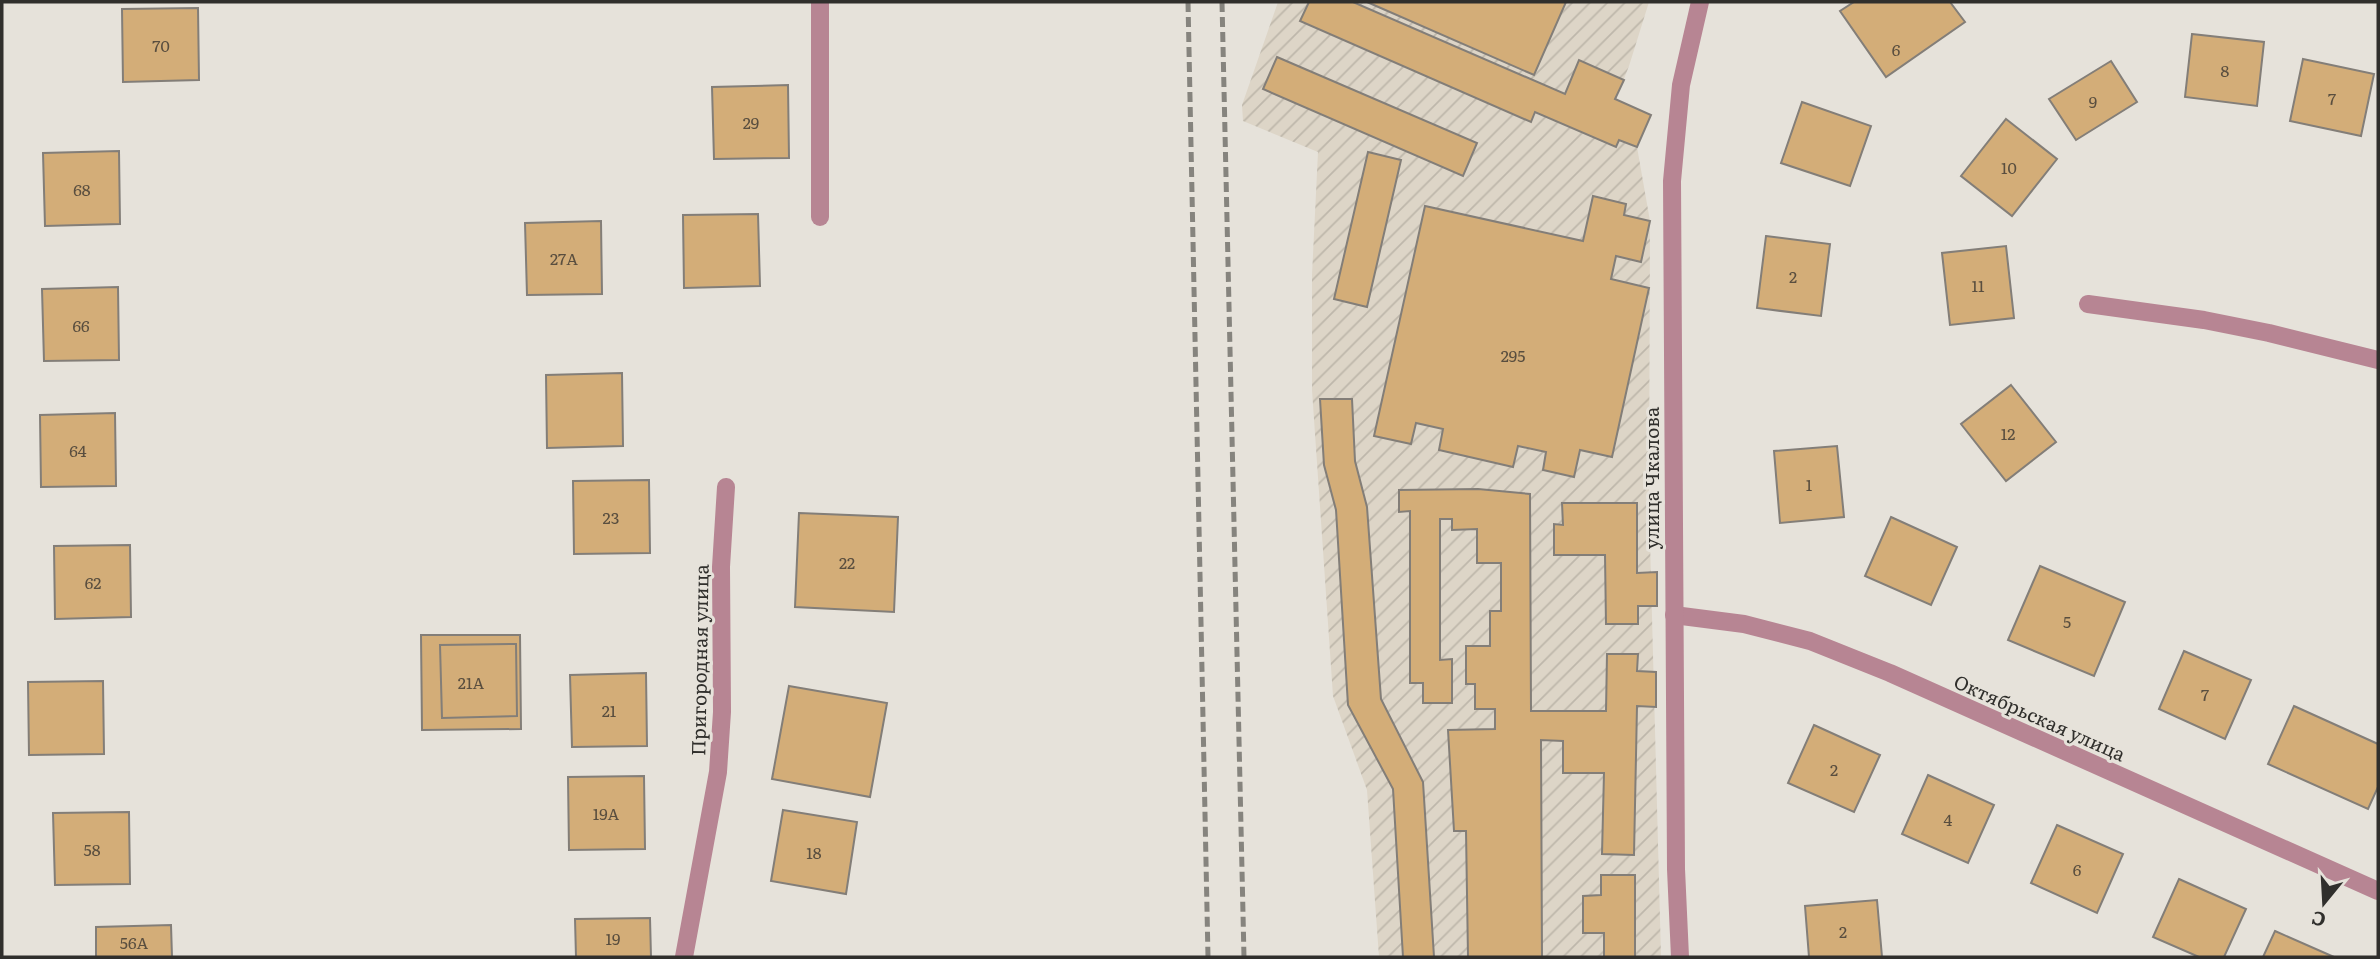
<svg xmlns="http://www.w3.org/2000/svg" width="2380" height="959" viewBox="0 0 2380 959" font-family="Literata,serif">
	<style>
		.industrial { fill: url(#industrial-furrows) }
		.building { fill: #d3ad78; stroke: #837e78; stroke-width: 2 }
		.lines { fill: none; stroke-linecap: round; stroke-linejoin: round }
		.minor { stroke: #b78593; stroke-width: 18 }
		.rail { stroke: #86847e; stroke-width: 5; stroke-dasharray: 10 5; stroke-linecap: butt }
		.labels { text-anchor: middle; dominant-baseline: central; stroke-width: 6; stroke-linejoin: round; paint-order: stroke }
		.number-label { font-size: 16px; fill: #594e3f }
		.street-label { font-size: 19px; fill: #302f2c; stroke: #e6e2da }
	</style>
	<defs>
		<pattern id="industrial-furrows" width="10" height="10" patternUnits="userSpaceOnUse" patternTransform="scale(1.75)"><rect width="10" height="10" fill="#ddd5c7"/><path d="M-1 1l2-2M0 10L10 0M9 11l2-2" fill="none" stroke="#beb7ab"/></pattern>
	</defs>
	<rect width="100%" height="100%" fill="#e6e2da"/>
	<!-- industrial -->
	<polygon class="industrial" points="1278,2 1649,2 1629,66 1616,99 1651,115 1637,147 1650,221 1649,503 1661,957 1379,957 1367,790 1333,696 1312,390 1312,275 1318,152 1243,121 1242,105"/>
	<!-- building -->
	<g class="building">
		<polygon points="1309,2 1353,2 1565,94 1579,60 1624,80 1615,99 1651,115 1637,147 1619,140 1616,147 1535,112 1531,122 1300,21"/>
		<polygon points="1367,2 1566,2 1534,75"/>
		<polygon points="1854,2 1950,2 1965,22 1886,77 1840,11"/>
		<polygon points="198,8 199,80 123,82 122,9"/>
		<polygon points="2192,34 2264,42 2257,106 2185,97"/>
		<polygon points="1277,57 1477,143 1463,176 1263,89"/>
		<polygon points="2303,59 2374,74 2361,136 2290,121"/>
		<polygon points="2111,61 2137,102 2076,140 2049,99"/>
		<polygon points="788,85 789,158 714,159 712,87"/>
		<polygon points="1802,102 1871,126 1850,186 1781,163"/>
		<polygon points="2006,119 2057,159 2012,216 1961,176"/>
		<polygon points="119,151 120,224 45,226 43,153"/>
		<polygon points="1368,152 1401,160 1367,307 1334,299"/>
		<polygon points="1593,196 1626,204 1624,215 1650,221 1641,262 1616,256 1611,279 1649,288 1612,457 1580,450 1574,477 1543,470 1546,452 1518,446 1513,467 1439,450 1443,429 1416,423 1411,444 1374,436 1425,206 1583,241"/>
		<polygon points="758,214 760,286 684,288 683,215"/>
		<polygon points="601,221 602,294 527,295 525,223"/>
		<polygon points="1766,236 1830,244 1821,316 1757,308"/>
		<polygon points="2006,246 2014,318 1950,325 1942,253"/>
		<polygon points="118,287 119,360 44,361 42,289"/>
		<polygon points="622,373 623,446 547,448 546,375"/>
		<polygon points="2011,385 2056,442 2006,481 1961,424"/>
		<polygon points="1320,399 1352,399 1355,461 1367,507 1381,699 1423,782 1434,957 1403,957 1393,789 1348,705 1336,510 1324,465"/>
		<polygon points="115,413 116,486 41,487 40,415"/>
		<polygon points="1837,446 1844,517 1780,523 1774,451"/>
		<polygon points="649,480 650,553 574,554 573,481"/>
		<polygon points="1478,489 1530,494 1531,711 1606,711 1607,654 1638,654 1637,671 1656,672 1656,707 1637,706 1634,855 1602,854 1604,773 1563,773 1563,741 1541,740 1542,957 1468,957 1466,831 1454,831 1448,730 1495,729 1495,709 1475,709 1475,684 1466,684 1466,646 1490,646 1490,611 1501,611 1501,563 1477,563 1477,529 1452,530 1452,519 1440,519 1440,660 1452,659 1452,703 1423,703 1423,683 1410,683 1410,511 1399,512 1399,490"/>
		<polygon points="1562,503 1637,503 1637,573 1657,572 1657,606 1638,606 1638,624 1606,624 1605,555 1554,555 1554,524 1563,525"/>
		<polygon points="799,513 898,517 894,612 795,607"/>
		<polygon points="1891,517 1957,547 1931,605 1865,576"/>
		<polygon points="130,545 131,617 55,619 54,546"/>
		<polygon points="2040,566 2125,602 2094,676 2008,640"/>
		<polygon points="421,635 520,635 521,729 422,730"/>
		<polygon points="516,644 517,716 442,718 440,645"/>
		<polygon points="2184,651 2251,680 2225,739 2159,709"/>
		<polygon points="646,673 647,746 572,747 570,675"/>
		<polygon points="103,681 104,754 29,755 28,682"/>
		<polygon points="789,686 887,703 870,797 772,779"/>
		<polygon points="2294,706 2378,744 2378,787 2368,809 2268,764"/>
		<polygon points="1814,725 1880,755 1854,812 1788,783"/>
		<polygon points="1928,775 1994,805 1968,863 1902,834"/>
		<polygon points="644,776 645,849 569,850 568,777"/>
		<polygon points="783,810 857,822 846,894 771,881"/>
		<polygon points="129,812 130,884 55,885 53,813"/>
		<polygon points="2057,825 2123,854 2097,913 2031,883"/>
		<polygon points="1601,875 1635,875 1635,957 1604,957 1604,933 1583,933 1583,896 1601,895"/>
		<polygon points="2179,879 2246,909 2224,957 2199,957 2153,937"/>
		<polygon points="1877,900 1882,957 1809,957 1805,906"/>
		<polygon points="650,918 651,957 576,957 575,919"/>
		<polygon points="171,925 172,957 96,957 96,927"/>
		<polygon points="2275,931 2334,957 2263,957"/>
	</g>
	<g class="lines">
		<!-- minor -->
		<g class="minor">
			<polyline points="820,217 820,2"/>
			<polyline points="2088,304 2204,320 2269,333 2378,360"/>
			<polyline points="1674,615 1744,624 1810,641 1890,673 2378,891"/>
			<polyline points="684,957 718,772 722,712 721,567 726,487"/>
			<polyline points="1680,957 1676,869 1672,181 1681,85 1700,2"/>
		</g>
		<!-- rail -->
		<g class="rail">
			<polyline points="1188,2 1208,957"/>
			<polyline points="1222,2 1244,957"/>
		</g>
	</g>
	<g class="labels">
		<!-- number labels -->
		<g class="number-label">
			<text x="161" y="45">70</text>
			<text x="1896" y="49">6</text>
			<text x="2225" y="70">8</text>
			<text x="2332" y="98">7</text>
			<text x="2093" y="101">9</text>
			<text x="751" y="122">29</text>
			<text x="2009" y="167">10</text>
			<text x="82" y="189">68</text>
			<text x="564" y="258">27А</text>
			<text x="1793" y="276">2</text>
			<text x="1978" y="285">11</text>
			<text x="81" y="325">66</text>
			<text x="1513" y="355">295</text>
			<text x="2008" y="433">12</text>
			<text x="78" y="450">64</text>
			<text x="1809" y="484">1</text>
			<text x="611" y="517">23</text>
			<text x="847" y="562">22</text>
			<text x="93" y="582">62</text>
			<text x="2067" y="621">5</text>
			<text x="471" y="682">21А</text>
			<text x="2205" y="694">7</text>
			<text x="609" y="710">21</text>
			<text x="1834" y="769">2</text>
			<text x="606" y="813">19А</text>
			<text x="1948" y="819">4</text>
			<text x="92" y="849">58</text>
			<text x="814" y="852">18</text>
			<text x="2077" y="869">6</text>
			<text x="1843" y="931">2</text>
			<text x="613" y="938">19</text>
			<text x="134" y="942">56А</text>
		</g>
		<!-- street labels -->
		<g class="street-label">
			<text transform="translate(1651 478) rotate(-90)">улица Чкалова</text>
			<text transform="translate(699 660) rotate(-89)">Пригородная улица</text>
			<text transform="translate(2040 717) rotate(24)">Октябрьская улица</text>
		</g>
	</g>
	<!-- border -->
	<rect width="2380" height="959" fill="none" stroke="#302f2c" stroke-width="7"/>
	<!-- north arrow -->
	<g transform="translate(2324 903) rotate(198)" stroke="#e6e2da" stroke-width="5" paint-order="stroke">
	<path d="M0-5L12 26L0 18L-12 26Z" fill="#302f2c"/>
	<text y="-10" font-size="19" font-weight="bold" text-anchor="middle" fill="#302f2c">С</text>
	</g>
</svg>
